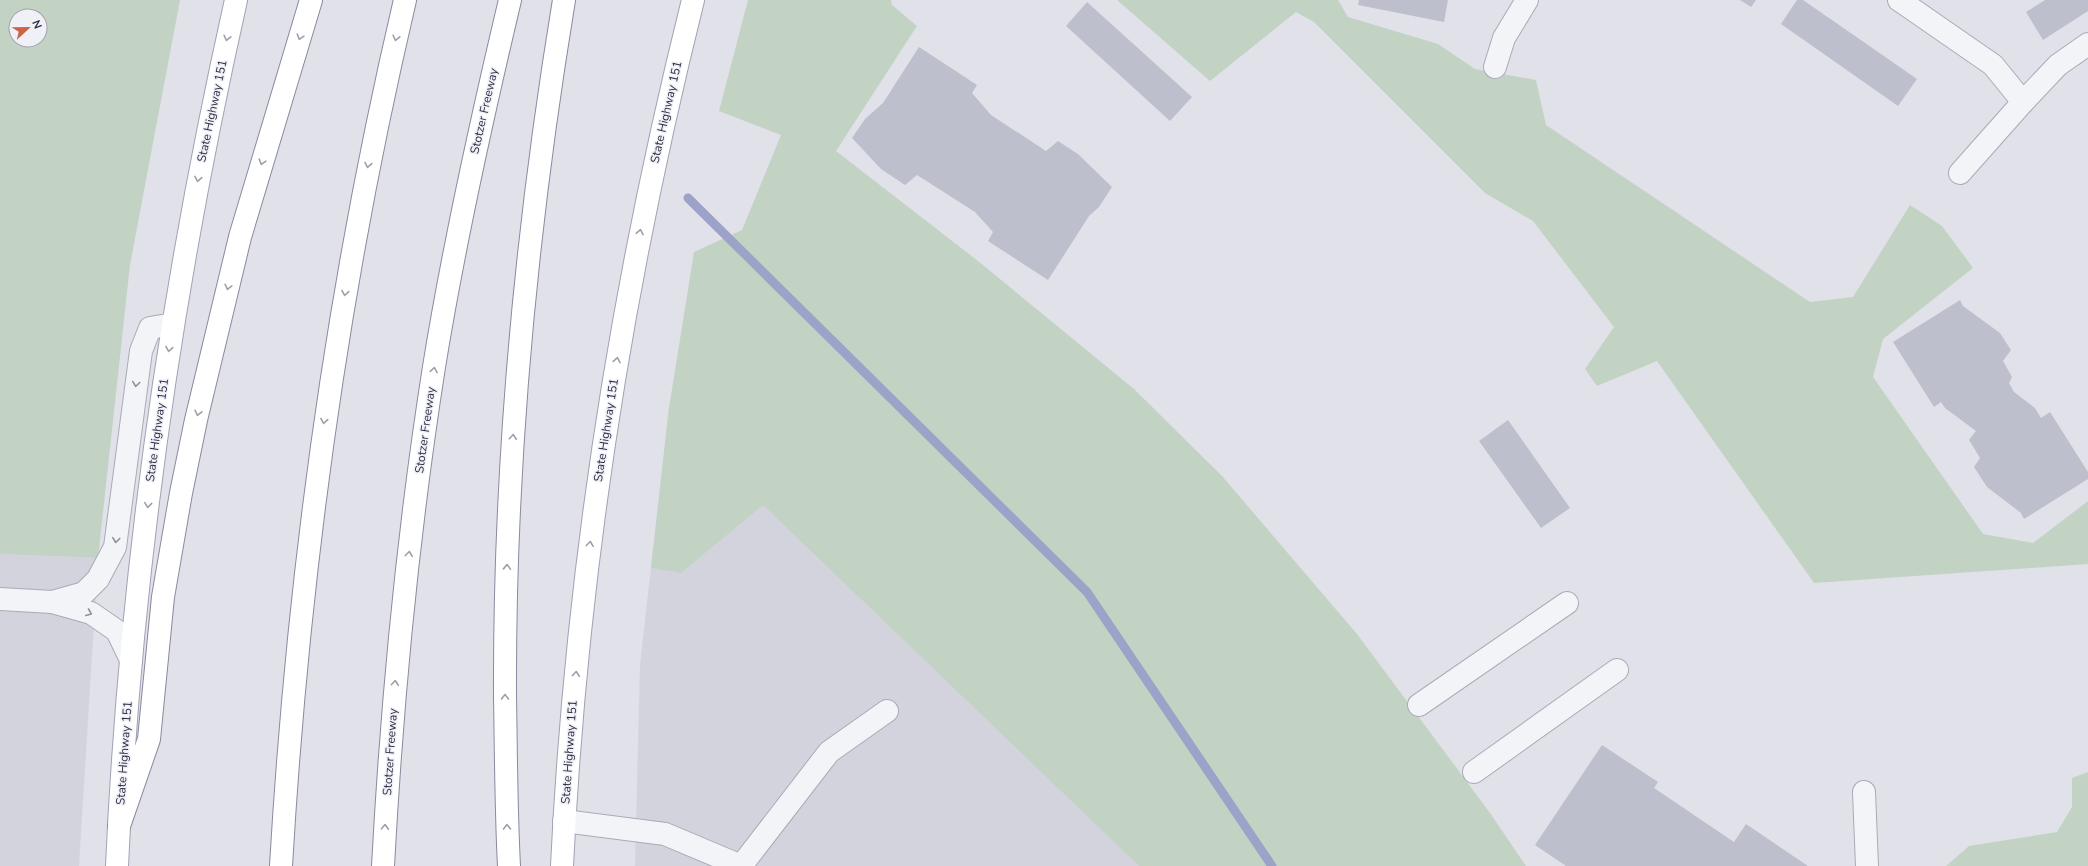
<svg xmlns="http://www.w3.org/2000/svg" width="2088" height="866" viewBox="0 0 2088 866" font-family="'Nunito Sans',sans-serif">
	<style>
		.built { fill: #d3d3de }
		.green { fill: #c2d3c4; fill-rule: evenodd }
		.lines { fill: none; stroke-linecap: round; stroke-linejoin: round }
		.stream { stroke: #9da3c8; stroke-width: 9 }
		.building { fill: #bebfcc }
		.minor-casing { stroke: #aaaab7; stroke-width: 24 }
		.major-casing { stroke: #a0a2b5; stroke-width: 24 }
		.highway-casing { stroke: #898aa0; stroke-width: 24 }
		.minor { stroke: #f3f4f8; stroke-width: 22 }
		.major { stroke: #fff; stroke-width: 22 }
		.highway { stroke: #fff; stroke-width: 22 }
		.oneway { stroke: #9f9faa }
		.oneway2 { stroke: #8e8f9c }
		.labels { text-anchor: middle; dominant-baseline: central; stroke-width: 3; stroke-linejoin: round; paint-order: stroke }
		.street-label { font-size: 12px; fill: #2a2a41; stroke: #f0f1f7 }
	</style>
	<rect width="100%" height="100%" fill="#e1e1e9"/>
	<!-- built -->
	<g class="built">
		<polygon points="669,408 1174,866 635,866 640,665"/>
		<polygon points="0,554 98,558 79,866 0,866"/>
	</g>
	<!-- green -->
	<g class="green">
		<path d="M0,0H180L130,265L98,558L0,554ZM16,16H40V40H16Z"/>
		<polygon points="748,0 891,0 892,5 917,26 836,151 978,261 1134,389 1222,476 1357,634 1490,813 1526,866 1139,866 763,505 681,573 651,568 669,408 694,252 742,230 781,135 719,111"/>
		<polygon points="1117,0 1338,0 1348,17 1438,44 1475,69 1536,80 1546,125 1810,302 1853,297 1910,205 1942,226 1973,268 1883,339 1873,377 1983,534 2033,543 2088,501 2088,564 1814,583 1657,361 1597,386 1585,369 1614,327 1533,221 1485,193 1314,22 1296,12 1210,81"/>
		<polygon points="2088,772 2088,866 1946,866 1969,846 2057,832 2072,807 2072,778"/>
	</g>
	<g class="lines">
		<!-- stream -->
		<polyline class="stream" points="688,198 1087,592 1272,866"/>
	</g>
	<!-- building -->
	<g class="building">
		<polygon points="1359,0 1448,0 1444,22 1358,5"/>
		<polygon points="1740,0 1756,0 1751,7"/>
		<polygon points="1797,0 1803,0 1917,79 1898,106 1781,24"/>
		<polygon points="2045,0 2088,0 2088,11 2043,40 2026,12"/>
		<polygon points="1087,2 1192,97 1170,121 1066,26"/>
		<polygon points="919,47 977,85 972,93 991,115 1046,151 1058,141 1078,154 1112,187 1099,207 1089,216 1048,280 988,241 993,232 975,212 917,175 905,185 881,169 852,138 865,119 883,103"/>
		<polygon points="1960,300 1963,306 2000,333 2011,350 2003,361 2012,377 2009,383 2014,392 2035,408 2041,418 2050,412 2088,472 2088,479 2024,519 2021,513 1987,487 1974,467 1980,458 1969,440 1976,431 1945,408 1941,402 1934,407 1893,342"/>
		<polygon points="1508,420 1570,508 1541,528 1479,441"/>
		<polygon points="1602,745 1658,782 1654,788 1734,842 1746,824 1808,866 1566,866 1535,845"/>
	</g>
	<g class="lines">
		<defs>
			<g id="minor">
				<polyline points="1899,0 1993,65 2023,102"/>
				<polyline points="1495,67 1504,38 1527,0"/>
				<polyline points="1960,173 2023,102 2058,65 2088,44"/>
				<polyline points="0,599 52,602 91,613 117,631 131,660"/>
				<polyline points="52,602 84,593 98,579 115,547 141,351 150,328 173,324"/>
				<polyline points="1419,705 1567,603"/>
				<polyline points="1474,772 1617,670"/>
				<polyline points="1864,792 1867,866"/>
				<polyline points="564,821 665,834 741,866"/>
				<polyline points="741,866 829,752 887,711"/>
			</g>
			<g id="major">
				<path d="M117,866C130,574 172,285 236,0"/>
				<path d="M562,866C576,573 622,284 693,0"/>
			</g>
			<g id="highway">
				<polyline points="119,826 149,739 163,597 181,493 196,420 240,237 311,0"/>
				<path d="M281,866C298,574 338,285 405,0"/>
				<path d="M383,866C392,699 408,532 434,367C454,243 481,122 510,0"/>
				<path d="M509,866C506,809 506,752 505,696C504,462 526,230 564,0"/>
			</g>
		</defs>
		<!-- minor casing -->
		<use href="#minor" class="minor-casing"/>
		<!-- major casing -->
		<use href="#major" class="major-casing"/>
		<!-- highway casing -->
		<use href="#highway" class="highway-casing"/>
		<!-- minor -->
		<use href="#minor" class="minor"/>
		<!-- major -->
		<use href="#major" class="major"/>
		<!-- highway -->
		<use href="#highway" class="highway"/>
	</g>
	<!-- one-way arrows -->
	<defs><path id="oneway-chevron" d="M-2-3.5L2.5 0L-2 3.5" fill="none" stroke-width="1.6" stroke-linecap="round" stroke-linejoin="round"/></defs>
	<g class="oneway">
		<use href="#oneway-chevron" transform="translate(300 37) rotate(107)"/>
		<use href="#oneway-chevron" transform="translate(227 38) rotate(103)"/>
		<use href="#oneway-chevron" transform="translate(396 38) rotate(103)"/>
		<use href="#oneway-chevron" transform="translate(262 162) rotate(107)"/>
		<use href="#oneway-chevron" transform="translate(368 165) rotate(101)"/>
		<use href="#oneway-chevron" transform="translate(198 179) rotate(100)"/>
		<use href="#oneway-chevron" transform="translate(640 232) rotate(-79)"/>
		<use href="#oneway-chevron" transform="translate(228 287) rotate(104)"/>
		<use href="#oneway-chevron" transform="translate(345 293) rotate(99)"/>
		<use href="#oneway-chevron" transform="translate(169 349) rotate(99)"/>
		<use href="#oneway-chevron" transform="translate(617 360) rotate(-80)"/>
		<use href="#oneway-chevron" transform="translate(434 370) rotate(-81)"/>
		<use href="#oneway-chevron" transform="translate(198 413) rotate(103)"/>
		<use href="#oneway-chevron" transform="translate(324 421) rotate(99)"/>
		<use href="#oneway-chevron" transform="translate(513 437) rotate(-86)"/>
		<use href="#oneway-chevron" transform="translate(148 505) rotate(96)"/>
		<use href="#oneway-chevron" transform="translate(590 544) rotate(-83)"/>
		<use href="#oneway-chevron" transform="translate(409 554) rotate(-83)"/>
		<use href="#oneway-chevron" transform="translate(507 567) rotate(-88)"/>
		<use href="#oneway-chevron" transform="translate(576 674) rotate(-85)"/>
		<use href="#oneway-chevron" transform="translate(395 683) rotate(-85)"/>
		<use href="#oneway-chevron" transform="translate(505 697) rotate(-90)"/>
		<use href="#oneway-chevron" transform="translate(385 827) rotate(-87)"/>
		<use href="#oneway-chevron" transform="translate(507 827) rotate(-91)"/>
	</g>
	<g class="oneway2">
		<use href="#oneway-chevron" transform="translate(136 384) rotate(98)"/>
		<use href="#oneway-chevron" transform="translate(116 540) rotate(97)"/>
		<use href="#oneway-chevron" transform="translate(89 613) rotate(23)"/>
	</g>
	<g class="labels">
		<!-- street labels -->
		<g class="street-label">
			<text transform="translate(212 111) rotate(-78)">State Highway 151</text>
			<text transform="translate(484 111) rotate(-77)">Stotzer Freeway</text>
			<text transform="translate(666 112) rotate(-77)">State Highway 151</text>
			<text transform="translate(157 430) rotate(-82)">State Highway 151</text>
			<text transform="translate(425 430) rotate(-82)">Stotzer Freeway</text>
			<text transform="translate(606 430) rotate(-81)">State Highway 151</text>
			<text transform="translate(390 752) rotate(-86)">Stotzer Freeway</text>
			<text transform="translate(569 752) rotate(-86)">State Highway 151</text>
			<text transform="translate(124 753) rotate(-86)">State Highway 151</text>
		</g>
	</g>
	<!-- north arrow -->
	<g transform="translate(28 28) rotate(68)"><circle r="19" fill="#f0f1f7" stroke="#a1a1ae"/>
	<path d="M0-3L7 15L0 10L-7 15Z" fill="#cb6249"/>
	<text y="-6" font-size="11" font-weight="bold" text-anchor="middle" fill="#2a2a41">N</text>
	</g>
</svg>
